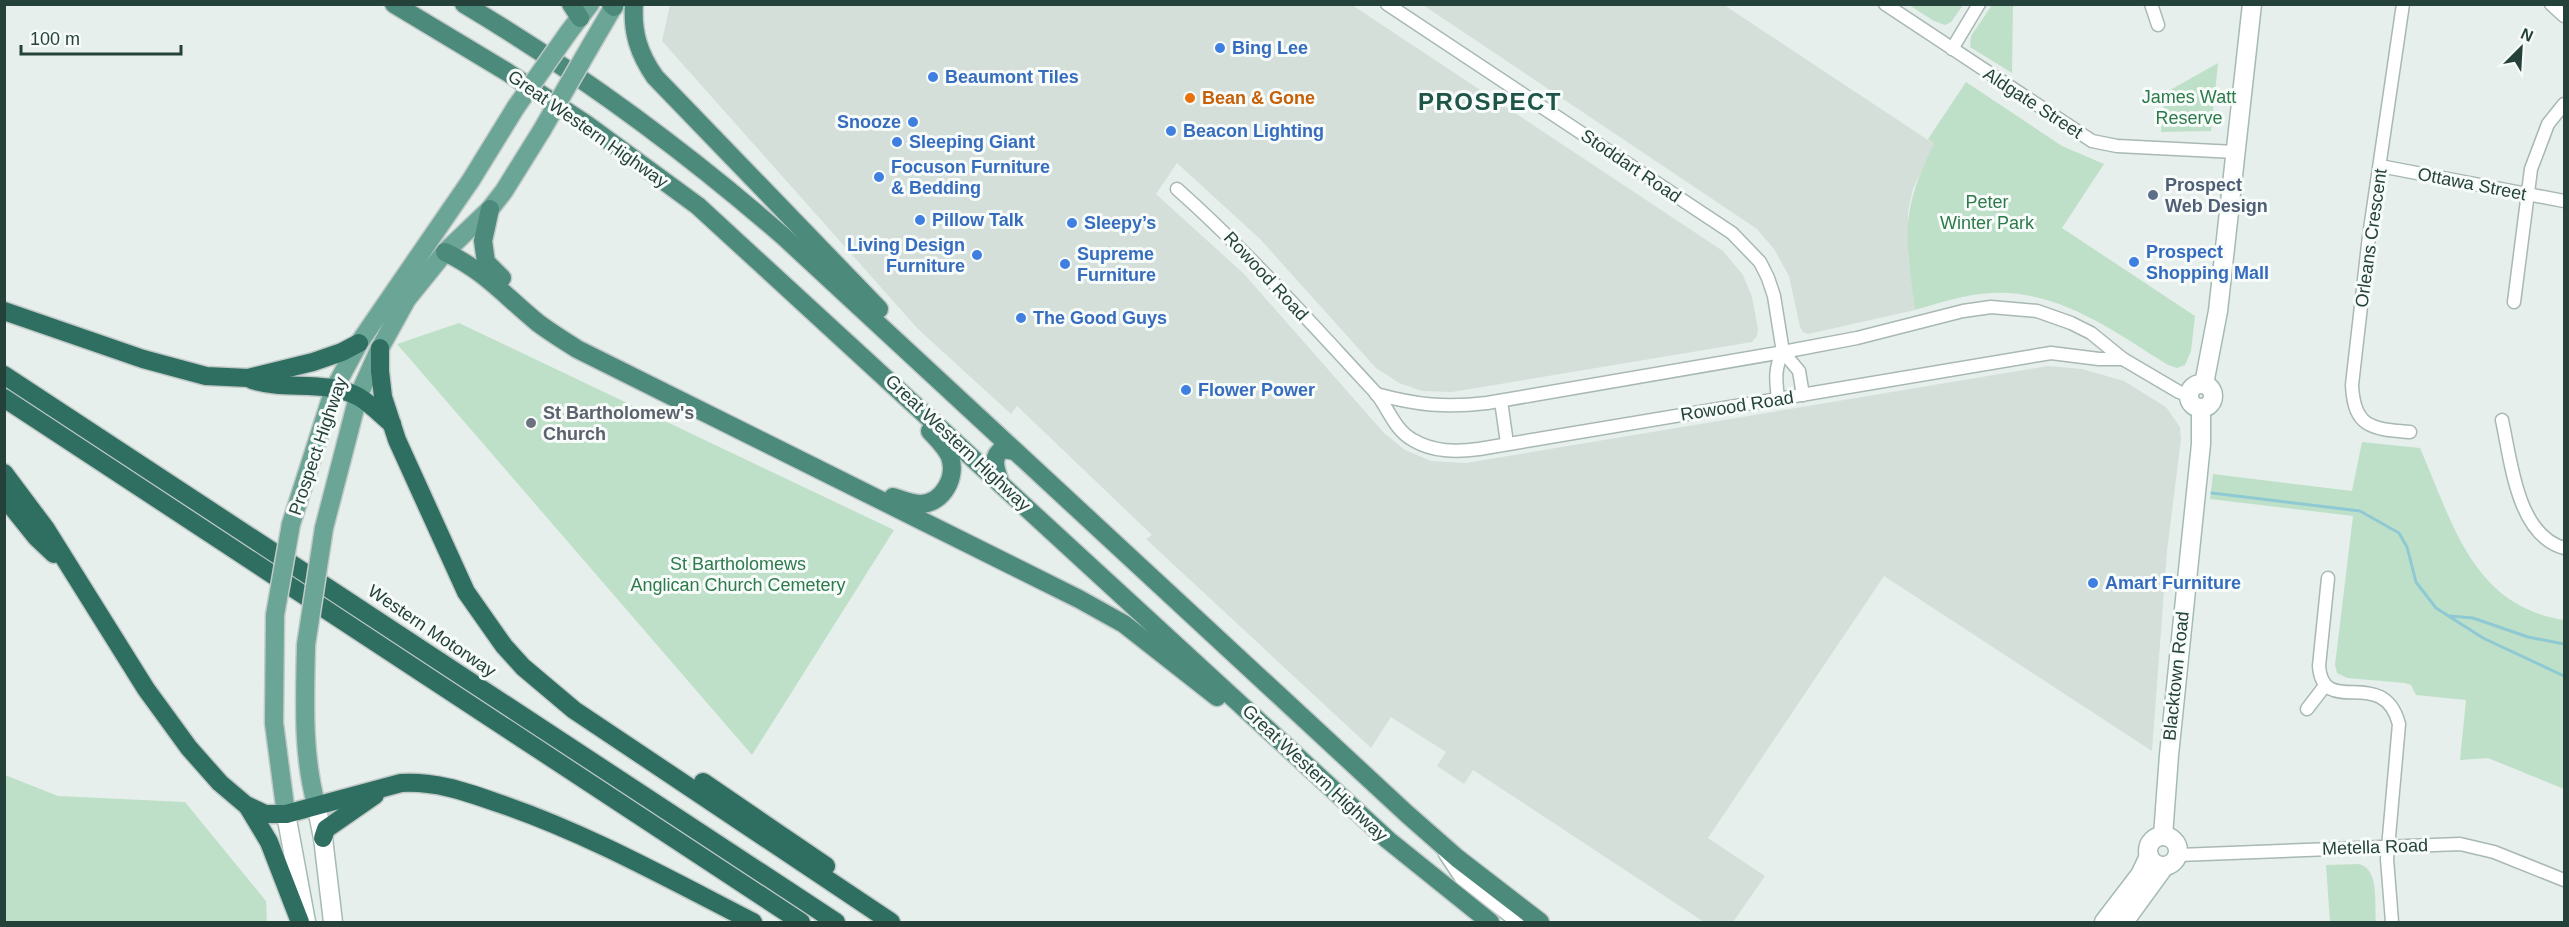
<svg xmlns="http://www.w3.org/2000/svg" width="2569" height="927" viewBox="0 0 2569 927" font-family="Helvetica,sans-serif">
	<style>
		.built { fill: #d4dfda }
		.green { fill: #bfe0c8 }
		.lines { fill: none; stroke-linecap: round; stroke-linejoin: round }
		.stream { stroke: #8ec9d4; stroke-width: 3 }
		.minor-casing { stroke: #a8b8b2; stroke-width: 15 }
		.secondary-casing { stroke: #a4bbb3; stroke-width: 21 }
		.primary-casing { stroke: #c2cac8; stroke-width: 21 }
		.trunk-casing { stroke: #c2cac8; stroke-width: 21 }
		.motorway-casing { stroke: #c2cac8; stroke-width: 21 }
		.minor { stroke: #fff; stroke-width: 12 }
		.secondary { stroke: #fff; stroke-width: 18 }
		.primary { stroke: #6aa596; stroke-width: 18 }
		.trunk { stroke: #4c8a7c; stroke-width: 18 }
		.motorway { stroke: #2f6f62; stroke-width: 18 }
		.primary-bridge-casing { stroke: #c2cac8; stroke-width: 21; stroke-linecap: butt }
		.primary-bridge { stroke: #6aa596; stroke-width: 18 }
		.shop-dot { fill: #3f7fe0; stroke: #f7fbf9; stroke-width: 2 }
		.food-dot { fill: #e8710a; stroke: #f7fbf9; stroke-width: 2 }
		.service-dot { fill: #5c6f8a; stroke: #f7fbf9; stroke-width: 2 }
		.worship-dot { fill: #6b7280; stroke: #f7fbf9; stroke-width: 2 }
		.labels { text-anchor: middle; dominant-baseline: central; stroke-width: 6; stroke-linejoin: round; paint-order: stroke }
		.shop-label { font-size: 18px; font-weight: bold; fill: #366cbe; stroke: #f7fbf9; text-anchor: start }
		.park-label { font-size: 18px; fill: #2d7a4b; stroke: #f7fbf9 }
		.food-label { font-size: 18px; font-weight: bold; fill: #c56008; stroke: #f7fbf9; text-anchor: start }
		.street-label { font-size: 18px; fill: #24423a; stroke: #f7fbf9 }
		.service-label { font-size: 18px; font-weight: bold; fill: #4e5e75; stroke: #f7fbf9; text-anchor: start }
		.worship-label { font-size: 18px; font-weight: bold; fill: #5b616d; stroke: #f7fbf9; text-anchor: start }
		.district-label { font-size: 24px; font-weight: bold; letter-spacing: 1.5px; fill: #1f5548; stroke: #f7fbf9 }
	</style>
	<rect width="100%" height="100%" fill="#e6efeb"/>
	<!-- built -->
	<g class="built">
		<polygon points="670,5 1352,5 1723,251 1743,275 1752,297 1758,329 1757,336 1752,342 1452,392 1422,391 1399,383 1376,368 1260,239 1177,163 1156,194 1244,274 1384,433 1405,450 1431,461 1466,463 2048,366 2082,369 2124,381 2166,407 2180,427 2181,439 2167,551 2152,751 1884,576 1708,838 1765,876 1733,922 1704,922 1473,770 1464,784 1437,766 1446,752 1391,717 1371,748 1146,539 1152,535 1017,406 1011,414 918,329 662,41"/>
		<polygon points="1423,5 1724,5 1934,144 1913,189 1908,211 1908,257 1915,310 1808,334 1803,332 1800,327 1789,276 1774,249 1757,229"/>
	</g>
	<!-- green -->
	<g class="green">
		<polygon points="1909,5 1963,5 1951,22 1945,25 1934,21"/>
		<polygon points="1992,5 2013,5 2012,73 1970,47 1971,36"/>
		<polygon points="2218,63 2211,131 2161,132 2165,93"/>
		<path d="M1966,82L2062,146L2104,164L2062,228L2195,316L2191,351L2185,365L2177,368L2168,365C2113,331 2059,290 1992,293C1966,294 1940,303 1915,310C1905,238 1900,211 1934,144L1928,139Z"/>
		<polygon points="459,323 894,530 752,755 397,344"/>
		<path d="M2362,442L2420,448C2452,521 2472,606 2564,620V789L2488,758L2460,760L2466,700L2416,695L2411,685L2405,683L2347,678L2337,673L2335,665L2353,516L2210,499L2213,474L2352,491Z"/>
		<polygon points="5,775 58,796 185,802 266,901 267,922 5,922"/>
		<path d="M2359,864C2380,869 2374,905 2376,922H2330L2326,865Z"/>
	</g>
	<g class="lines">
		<!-- stream -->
		<g class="stream">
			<polyline points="2212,493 2360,511 2399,533 2407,547 2416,582 2436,608 2483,638 2564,676"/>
			<polyline points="2450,616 2473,618 2528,637 2564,644"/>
		</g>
		<defs>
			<g id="minor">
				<polyline points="1387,4 1732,233 1760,262 1768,278 1774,296 1783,352 1799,371 1803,395"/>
				<polyline points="1885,4 2092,141 2117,146 2235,152"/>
				<polyline points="2151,4 2158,25"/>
				<path d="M2403,4L2369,236L2352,385C2354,428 2372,429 2410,432"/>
				<polyline points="2551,4 2564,16"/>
				<polyline points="1952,49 1979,4"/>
				<polyline points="2380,166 2564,201"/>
				<path d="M1177,189C1247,251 1310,322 1374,391C1388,406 1393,429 1413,440C1433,452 1456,452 1479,449L2051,353L2099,359H2123"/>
				<polyline points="2514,302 2531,169 2548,124 2564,104"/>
				<path d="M1376,394C1417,405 1445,408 1487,403L1783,352L1857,338L1963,311L1991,307L2037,311L2071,323L2091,333L2123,359L2179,392L2188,395"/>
				<path d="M1778,399C1776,381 1774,368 1783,352"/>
				<polyline points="1501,401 1507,443"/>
				<path d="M2502,420C2511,461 2517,535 2564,548"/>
				<path d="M2328,578L2319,666C2323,719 2383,664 2399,724L2387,859L2392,922"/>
				<polyline points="2307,709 2324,687"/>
				<polyline points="1445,854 1461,878 1517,922"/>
				<polyline points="2179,855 2460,844 2494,852 2564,880"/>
			</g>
			<g id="secondary">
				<circle cx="2201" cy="396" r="12"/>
				<polyline points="2204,384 2218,311 2252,4"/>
				<polyline points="316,804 323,838 333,922"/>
				<polyline points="286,814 306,922"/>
				<circle cx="2163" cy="851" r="15"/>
				<polyline points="2163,836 2169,755 2201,444 2201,409"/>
				<polyline points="2104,922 2140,875 2149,856"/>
				<polyline points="2124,922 2164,867"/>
			</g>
			<g id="primary">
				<polyline points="568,33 590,4"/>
				<polyline points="591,45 615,4"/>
				<polyline points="291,524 334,389 359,343 471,180 516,107"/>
				<polyline points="324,528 358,397 380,348 407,299 445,252 490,209 504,191 542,130"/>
				<polyline points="275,615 274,723 286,814"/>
				<path d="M306,645C305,698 302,752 316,804"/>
			</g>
			<g id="trunk">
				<polyline points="394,4 507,72 586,124 698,206 1388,840 1490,922"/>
				<path d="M464,4C578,72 683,149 783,236L1407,814L1457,858L1540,922"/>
				<polyline points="571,4 580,18"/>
				<polyline points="611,4 614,7"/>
				<path d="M634,4C632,33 639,54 655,77L879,309"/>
				<polyline points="490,209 483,241 486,262 502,278"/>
				<path d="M445,252C485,271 505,296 538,323C550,332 563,340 577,349L1079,599L1124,624L1217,697"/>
				<path d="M1000,482C996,470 990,457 1003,449L1015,451"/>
				<path d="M893,497C902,500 911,504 921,504C943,503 957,477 950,457C946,447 937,439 930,431"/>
			</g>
			<g id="motorway">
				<polyline points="4,311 143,359 206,376 248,378 313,362 342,352 359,343"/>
				<polyline points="380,348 380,371 383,397 397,440 466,592 504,646 523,667 574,710 891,922"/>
				<polyline points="4,375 836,922"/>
				<path d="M252,380C286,391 326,379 359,397C371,404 381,415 392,424"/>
				<polyline points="4,398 801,922"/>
				<path d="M4,473L46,529L146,689L189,748L220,783L246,805L265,814H286L401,783C434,781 464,791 495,802C585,832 669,879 753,922"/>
				<polyline points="4,497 36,537 54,554"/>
				<polyline points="703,782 826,866"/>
				<polyline points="248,807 269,842 300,922"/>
				<polyline points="323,838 326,829 375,795"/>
			</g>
		</defs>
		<!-- minor casing -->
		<use href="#minor" class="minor-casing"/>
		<!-- secondary casing -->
		<use href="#secondary" class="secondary-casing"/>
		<!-- primary casing -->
		<use href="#primary" class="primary-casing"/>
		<!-- trunk casing -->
		<use href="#trunk" class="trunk-casing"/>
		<!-- motorway casing -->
		<use href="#motorway" class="motorway-casing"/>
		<!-- minor -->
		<use href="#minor" class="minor"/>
		<!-- secondary -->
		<use href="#secondary" class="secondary"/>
		<!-- primary -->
		<use href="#primary" class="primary"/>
		<!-- trunk -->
		<use href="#trunk" class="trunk"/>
		<!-- motorway -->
		<use href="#motorway" class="motorway"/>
		<defs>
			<g id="primary-bridge">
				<polyline points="516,107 568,33"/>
				<polyline points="542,130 591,45"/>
				<polyline points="275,615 291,524"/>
				<polyline points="306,645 324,528"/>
			</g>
		</defs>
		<!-- primary-bridge casing -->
		<use href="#primary-bridge" class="primary-bridge-casing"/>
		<!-- primary-bridge -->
		<use href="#primary-bridge" class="primary-bridge"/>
	</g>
	<!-- markers -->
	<g class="shop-dot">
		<circle cx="1220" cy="48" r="6"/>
		<circle cx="933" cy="77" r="6"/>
		<circle cx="913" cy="122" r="6"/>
		<circle cx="1171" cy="131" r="6"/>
		<circle cx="897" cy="142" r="6"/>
		<circle cx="879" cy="177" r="6"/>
		<circle cx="920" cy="220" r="6"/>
		<circle cx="1072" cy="223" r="6"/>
		<circle cx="977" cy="255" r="6"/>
		<circle cx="2134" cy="262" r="6"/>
		<circle cx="1065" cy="264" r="6"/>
		<circle cx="1021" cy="318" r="6"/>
		<circle cx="1186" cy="390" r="6"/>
		<circle cx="2093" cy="583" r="6"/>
	</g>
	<circle class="food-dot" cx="1190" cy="98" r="6"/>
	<circle class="service-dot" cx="2153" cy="195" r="6"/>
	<circle class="worship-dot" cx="531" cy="423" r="6"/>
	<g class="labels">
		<!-- shop labels -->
		<g class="shop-label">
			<text x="1232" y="48">Bing Lee</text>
			<text x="945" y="77">Beaumont Tiles</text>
			<text x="901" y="122" text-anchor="end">Snooze</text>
			<text x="1183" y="131">Beacon Lighting</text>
			<text x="909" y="142">Sleeping Giant</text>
			<text x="891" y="167">Focuson Furniture<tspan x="891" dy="21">&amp; Bedding</tspan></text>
			<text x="932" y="220">Pillow Talk</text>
			<text x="1084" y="223">Sleepy’s</text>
			<text x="965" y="245" text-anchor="end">Living Design<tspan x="965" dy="21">Furniture</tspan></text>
			<text x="2146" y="252">Prospect<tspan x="2146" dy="21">Shopping Mall</tspan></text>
			<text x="1077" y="254">Supreme<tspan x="1077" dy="21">Furniture</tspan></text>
			<text x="1033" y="318">The Good Guys</text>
			<text x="1198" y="390">Flower Power</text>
			<text x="2105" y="583">Amart Furniture</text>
		</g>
		<!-- park labels -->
		<g class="park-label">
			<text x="2189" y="97">James Watt<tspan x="2189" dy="21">Reserve</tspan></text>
			<text x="1987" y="202">Peter<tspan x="1987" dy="21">Winter Park</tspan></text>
			<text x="738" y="564">St Bartholomews<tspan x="738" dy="21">Anglican Church Cemetery</tspan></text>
		</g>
		<!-- food labels -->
		<g class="food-label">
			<text x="1202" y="98">Bean &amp; Gone</text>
		</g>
		<!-- street labels -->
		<g class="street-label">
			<text transform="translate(2033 103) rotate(33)">Aldgate Street</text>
			<text transform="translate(588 129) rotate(35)">Great Western Highway</text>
			<text transform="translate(1631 166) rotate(34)">Stoddart Road</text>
			<text transform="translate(2472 184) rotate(11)">Ottawa Street</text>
			<text transform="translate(2371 238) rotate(-82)">Orleans Crescent</text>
			<text transform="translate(1266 276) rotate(47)">Rowood Road</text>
			<text transform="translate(1737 406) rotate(-9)">Rowood Road</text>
			<text transform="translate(958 443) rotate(43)">Great Western Highway</text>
			<text transform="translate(318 446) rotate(-71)">Prospect Highway</text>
			<text transform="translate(432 631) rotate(34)">Western Motorway</text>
			<text transform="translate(2176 676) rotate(-84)">Blacktown Road</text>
			<text transform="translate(1315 773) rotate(43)">Great Western Highway</text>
			<text transform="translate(2375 847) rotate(-2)">Metella Road</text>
		</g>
		<!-- service labels -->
		<g class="service-label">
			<text x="2165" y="185">Prospect<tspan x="2165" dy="21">Web Design</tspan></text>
		</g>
		<!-- worship labels -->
		<g class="worship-label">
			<text x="543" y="413">St Bartholomew's<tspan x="543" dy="21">Church</tspan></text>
		</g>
		<!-- district labels -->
		<g class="district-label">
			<text x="1490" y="101">PROSPECT</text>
		</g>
	</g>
	<!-- border -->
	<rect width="2569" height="927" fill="none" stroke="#24423a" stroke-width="12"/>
	<!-- north arrow -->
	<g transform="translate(2521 48) rotate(24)" stroke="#f7fbf9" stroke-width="4.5" paint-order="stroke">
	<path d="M0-4.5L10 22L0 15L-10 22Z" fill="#24423a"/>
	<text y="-9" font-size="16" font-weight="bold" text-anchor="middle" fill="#24423a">N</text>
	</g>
	<!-- scale -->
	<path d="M21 45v9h160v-9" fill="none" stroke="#24423a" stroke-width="3"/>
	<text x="30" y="45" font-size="18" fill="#24423a" stroke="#f7fbf9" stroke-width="4.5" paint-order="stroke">100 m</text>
</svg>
